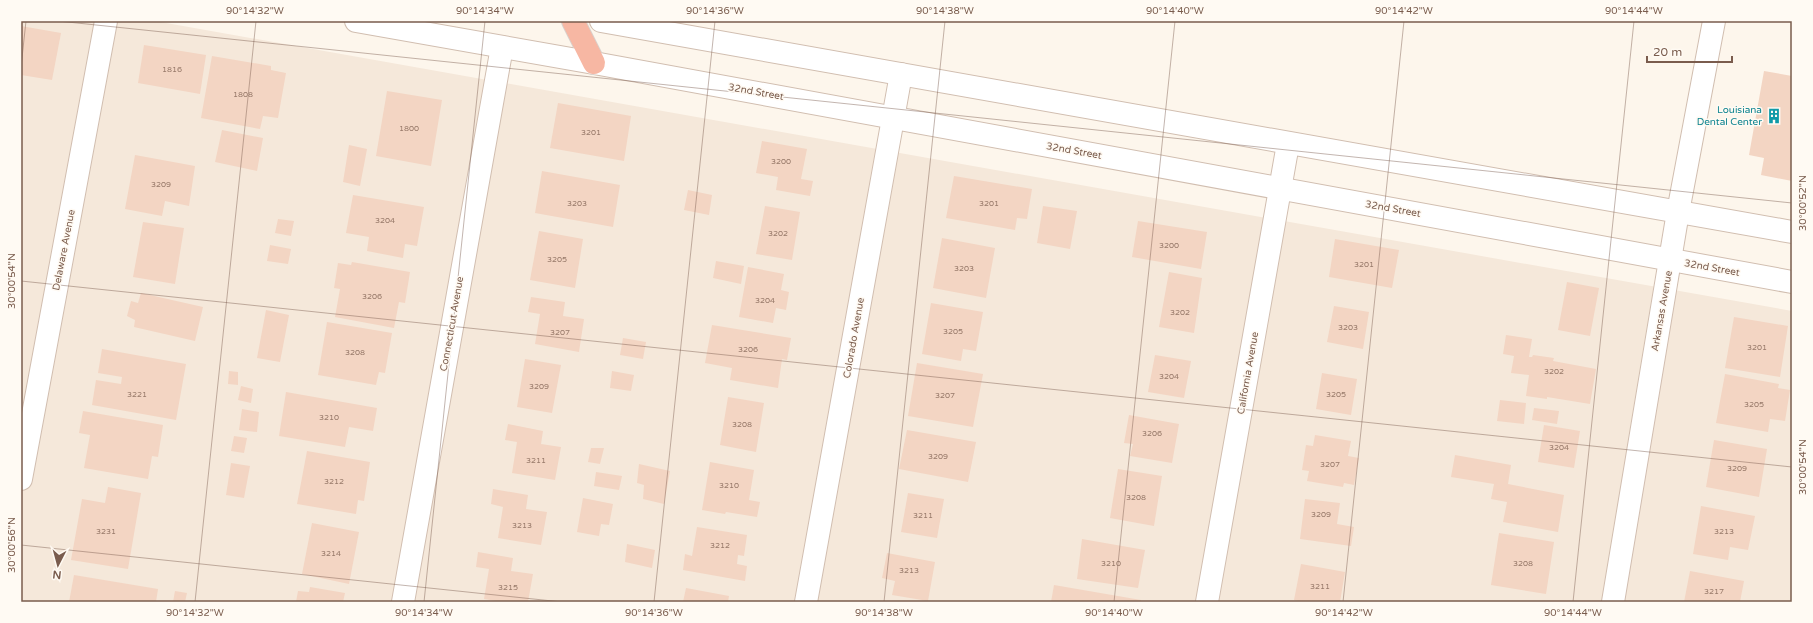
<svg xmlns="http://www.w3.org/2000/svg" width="1813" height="623" viewBox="0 0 1813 623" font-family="'Varela Round',sans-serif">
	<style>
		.residential { fill: #f5e8da }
		.building { fill: #f3d5c3 }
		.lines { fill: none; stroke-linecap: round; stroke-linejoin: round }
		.minor-casing { stroke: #d1beb0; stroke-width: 24 }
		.tertiary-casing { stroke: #d1beb0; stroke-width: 24 }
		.motorway-casing { stroke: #dad1cd; stroke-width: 24 }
		.minor { stroke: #fff; stroke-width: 22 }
		.tertiary { stroke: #fff; stroke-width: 22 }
		.motorway { stroke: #f7b7a3; stroke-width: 22 }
		.ticks { fill: none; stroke: #7a5c4d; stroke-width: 1; stroke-opacity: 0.45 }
		.labels { text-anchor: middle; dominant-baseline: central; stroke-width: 3; stroke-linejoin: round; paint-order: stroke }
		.number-label { font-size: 8px; fill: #987a6a }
		.street-label { font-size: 10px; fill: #7a5c4d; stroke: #fffaf3 }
		.culture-label { font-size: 10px; fill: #0d838f; stroke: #fffaf3; text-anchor: end }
		.neatline { fill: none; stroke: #7a5c4d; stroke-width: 1.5 }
		.ticks-label { font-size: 10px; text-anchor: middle; fill: #7a5c4d }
	</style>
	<rect width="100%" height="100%" fill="#fdf6ec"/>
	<!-- residential -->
	<polygon class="residential" points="21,21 155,21 1792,311 1792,602 21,602"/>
	<!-- building -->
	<g class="building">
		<polygon points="21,26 61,33 52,80 21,75"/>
		<polygon points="144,45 206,55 200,94 138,83"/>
		<polygon points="212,56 271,66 271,70 286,73 278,118 263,116 260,129 201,118"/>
		<polygon points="1764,71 1792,76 1792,181 1761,175 1764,158 1749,155"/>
		<polygon points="387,91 442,100 431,166 376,156"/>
		<polygon points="558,103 631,116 624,161 550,148"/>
		<polygon points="222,130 263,138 257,171 215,162"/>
		<polygon points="762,141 807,149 801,179 813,181 810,196 776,190 778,177 756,173"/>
		<polygon points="349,145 367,149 360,186 343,182"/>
		<polygon points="135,155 195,166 189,206 165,201 162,216 125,209"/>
		<polygon points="542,171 620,185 613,227 535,213"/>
		<polygon points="954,176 1032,189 1027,219 1017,218 1015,230 946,218"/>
		<polygon points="688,190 712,195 709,215 684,210"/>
		<polygon points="353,195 424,207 417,246 405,244 403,258 367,251 369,237 346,233"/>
		<polygon points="765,206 800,212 792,260 756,254"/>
		<polygon points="1043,206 1077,211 1070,249 1037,243"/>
		<polygon points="278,219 294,221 291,236 275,233"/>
		<polygon points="1138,221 1207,232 1201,269 1132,257"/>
		<polygon points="143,222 184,228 175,284 133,277"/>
		<polygon points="539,231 583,239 575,288 530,280"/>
		<polygon points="942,238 995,248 986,298 933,288"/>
		<polygon points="1335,239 1399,250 1392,288 1329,277"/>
		<polygon points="270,245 291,249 288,264 267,261"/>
		<polygon points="716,261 744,266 741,284 713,278"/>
		<polygon points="352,262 410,272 405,303 399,302 394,328 335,317 340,289 334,288 338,263 351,265"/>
		<polygon points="748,267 784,274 781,290 789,292 786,310 776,308 773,323 739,317"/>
		<polygon points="1169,272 1202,278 1194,333 1159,327"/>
		<polygon points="1567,282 1599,288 1590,336 1558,330"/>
		<polygon points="141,293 203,307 195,341 134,327 135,320 127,316 131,301 138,303"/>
		<polygon points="531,297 565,302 563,316 584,319 579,352 535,344 540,314 528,312"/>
		<polygon points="931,303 983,312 976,351 963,349 961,361 922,354"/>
		<polygon points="1334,306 1369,312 1363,349 1327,342"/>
		<polygon points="266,310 289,315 280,362 257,358"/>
		<polygon points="1734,317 1788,326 1780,377 1725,368"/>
		<polygon points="327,322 392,333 385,373 379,372 376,385 318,375"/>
		<polygon points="712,325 791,338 787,360 782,359 778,388 730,380 732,368 705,363"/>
		<polygon points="1506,335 1532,339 1529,357 1532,357 1533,355 1554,358 1553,361 1596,369 1590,404 1547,397 1547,399 1526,396 1529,375 1511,373 1514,356 1503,354"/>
		<polygon points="623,338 646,342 643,359 620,355"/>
		<polygon points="102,349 186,364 176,420 92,405 96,380 121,384 122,377 98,373"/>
		<polygon points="1155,355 1191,361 1184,398 1148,392"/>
		<polygon points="525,359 561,365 552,413 517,407"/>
		<polygon points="917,363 983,374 973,427 908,416"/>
		<polygon points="229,371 238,372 238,385 228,384"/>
		<polygon points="612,371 634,375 631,391 610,388"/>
		<polygon points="1322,373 1357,379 1351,415 1316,409"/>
		<polygon points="1725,374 1779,384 1778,388 1790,390 1785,421 1770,419 1768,432 1716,423"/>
		<polygon points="241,386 253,389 251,403 238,400"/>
		<polygon points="286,392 377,408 373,431 349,427 345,447 279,436"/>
		<polygon points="728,397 764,403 756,452 720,445"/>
		<polygon points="1500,400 1526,403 1524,424 1497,421"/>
		<polygon points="1534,408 1559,411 1557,424 1532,420"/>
		<polygon points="242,409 259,412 257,432 239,430"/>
		<polygon points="83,411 163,425 158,457 152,456 148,479 84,468 90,435 79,433"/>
		<polygon points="1129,415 1179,424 1172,463 1130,456 1133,444 1124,443"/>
		<polygon points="508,424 543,431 541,444 561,447 555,480 512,473 517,442 505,440"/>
		<polygon points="1544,425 1580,431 1574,468 1538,462"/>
		<polygon points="907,430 976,442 968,482 899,469"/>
		<polygon points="1315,435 1351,441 1348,456 1359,458 1354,485 1344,483 1343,487 1307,481 1309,471 1302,470 1306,445 1313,446"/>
		<polygon points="234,436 247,438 244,453 231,451"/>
		<polygon points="1714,440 1767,449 1759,497 1706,487"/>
		<polygon points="591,448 604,448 600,464 588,462"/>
		<polygon points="307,451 370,462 364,501 358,500 356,514 297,504"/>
		<polygon points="1455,455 1511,465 1508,484 1564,495 1558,532 1503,522 1507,502 1491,499 1494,484 1451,477"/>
		<polygon points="710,462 754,470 749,500 760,502 757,517 726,512 725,514 702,510"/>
		<polygon points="231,463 250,466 244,498 226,495"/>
		<polygon points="639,464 670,471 664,504 643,499 644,485 637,483"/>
		<polygon points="1118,469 1162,476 1154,526 1110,518"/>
		<polygon points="596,472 622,476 619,490 594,486"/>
		<polygon points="108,487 141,493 128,569 71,560 82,499 105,503"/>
		<polygon points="493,489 528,495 526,509 547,512 541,545 498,538 503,507 491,504"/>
		<polygon points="908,493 944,499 937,538 901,532"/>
		<polygon points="583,498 613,504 609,525 601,524 599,536 577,532"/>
		<polygon points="1305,499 1340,503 1337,524 1354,527 1351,546 1300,539"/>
		<polygon points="1701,506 1755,516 1748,550 1730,547 1728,560 1693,554"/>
		<polygon points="312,523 359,532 349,584 302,574"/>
		<polygon points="697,527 747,535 744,556 738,555 737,564 747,566 745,581 683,570 685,554 692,556"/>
		<polygon points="1499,533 1554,542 1546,594 1491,585"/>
		<polygon points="1082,539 1145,550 1138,588 1077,579"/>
		<polygon points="627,544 655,550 652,568 625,562"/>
		<polygon points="478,552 513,558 511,571 533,574 528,602 503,602 484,599 489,569 476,567"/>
		<polygon points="887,553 935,562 928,601 892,595 895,581 882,578"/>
		<polygon points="1301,564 1345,572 1340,602 1303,602 1294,600"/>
		<polygon points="1690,571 1744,581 1740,602 1684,602"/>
		<polygon points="74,575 158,589 156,602 69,602"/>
		<polygon points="1054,585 1141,600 1141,602 1051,602"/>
		<polygon points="310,587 345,593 343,602 296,602 298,591 309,592"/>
		<polygon points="686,588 729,596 728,602 683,602"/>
		<polygon points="175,591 187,593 185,602 173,602"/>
	</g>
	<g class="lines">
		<defs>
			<g id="minor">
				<polyline points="21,479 106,21"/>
				<polyline points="403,602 502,47"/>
				<polyline points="806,602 901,74"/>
				<polyline points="1207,602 1288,144"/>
				<polyline points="1613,602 1678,212 1714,21"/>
			</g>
			<g id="tertiary">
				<polyline points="356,21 594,63 1792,282"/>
				<polyline points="601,21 1792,232"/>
			</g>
			<polyline id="motorway" points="573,21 594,63"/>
		</defs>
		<!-- minor casing -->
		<use href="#minor" class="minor-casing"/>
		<!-- tertiary casing -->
		<use href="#tertiary" class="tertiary-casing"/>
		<!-- motorway casing -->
		<use href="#motorway" class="motorway-casing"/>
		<!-- minor -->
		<use href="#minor" class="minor"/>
		<!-- tertiary -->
		<use href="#tertiary" class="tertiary"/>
		<!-- motorway -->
		<use href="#motorway" class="motorway"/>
	</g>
	<!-- ticks -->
	<path class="ticks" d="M58,21L1792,203M21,67L26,21M21,281L1792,467M21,545L562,602M195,602L256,21M424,602L485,21M654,602L715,21M884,602L945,21M1114,602L1175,21M1343,602L1404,21M1573,602L1634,21"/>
	<!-- icons -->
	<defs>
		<symbol id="building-bare" viewBox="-9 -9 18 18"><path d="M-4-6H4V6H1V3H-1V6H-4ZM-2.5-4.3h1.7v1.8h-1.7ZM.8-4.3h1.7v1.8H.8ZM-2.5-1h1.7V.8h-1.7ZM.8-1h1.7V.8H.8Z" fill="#0f9aa8" stroke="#fffaf3" stroke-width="2.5" paint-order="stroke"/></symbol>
	</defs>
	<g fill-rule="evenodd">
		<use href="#building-bare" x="1763" y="105" width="22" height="22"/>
	</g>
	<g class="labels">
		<!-- number labels -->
		<g class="number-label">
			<text x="172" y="69">1816</text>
			<text x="243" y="94">1808</text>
			<text x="409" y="128">1800</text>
			<text x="591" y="132">3201</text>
			<text x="781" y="161">3200</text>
			<text x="161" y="184">3209</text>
			<text x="577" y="203">3203</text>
			<text x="989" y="203">3201</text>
			<text x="385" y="220">3204</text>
			<text x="778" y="233">3202</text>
			<text x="1169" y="245">3200</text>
			<text x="557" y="259">3205</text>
			<text x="1364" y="264">3201</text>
			<text x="964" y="268">3203</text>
			<text x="372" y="296">3206</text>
			<text x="765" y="300">3204</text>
			<text x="1180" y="312">3202</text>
			<text x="1348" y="327">3203</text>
			<text x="953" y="331">3205</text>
			<text x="560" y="332">3207</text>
			<text x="1757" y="347">3201</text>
			<text x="748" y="349">3206</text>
			<text x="355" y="352">3208</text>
			<text x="1554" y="371">3202</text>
			<text x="1169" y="376">3204</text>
			<text x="539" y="386">3209</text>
			<text x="137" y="394">3221</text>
			<text x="1336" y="394">3205</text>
			<text x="945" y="395">3207</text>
			<text x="1754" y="404">3205</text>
			<text x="329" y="417">3210</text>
			<text x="742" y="424">3208</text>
			<text x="1152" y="433">3206</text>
			<text x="1559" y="447">3204</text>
			<text x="938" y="456">3209</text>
			<text x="536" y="460">3211</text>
			<text x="1330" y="464">3207</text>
			<text x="1737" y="468">3209</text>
			<text x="334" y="481">3212</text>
			<text x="729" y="485">3210</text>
			<text x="1136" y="497">3208</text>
			<text x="1321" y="514">3209</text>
			<text x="923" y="515">3211</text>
			<text x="522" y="525">3213</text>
			<text x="106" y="531">3231</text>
			<text x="1724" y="531">3213</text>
			<text x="720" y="545">3212</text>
			<text x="331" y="553">3214</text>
			<text x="1111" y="563">3210</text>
			<text x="1523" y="563">3208</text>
			<text x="909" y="570">3213</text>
			<text x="1320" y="586">3211</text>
			<text x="508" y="587">3215</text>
			<text x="1714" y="591">3217</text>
		</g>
		<!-- street labels -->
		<g class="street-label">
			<text transform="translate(756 92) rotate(10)">32nd Street</text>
			<text transform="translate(1074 151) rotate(10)">32nd Street</text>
			<text transform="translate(1393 209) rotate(10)">32nd Street</text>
			<text transform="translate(64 250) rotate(-79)">Delaware Avenue</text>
			<text transform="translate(1712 268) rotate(10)">32nd Street</text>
			<text transform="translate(1662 311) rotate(-80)">Arkansas Avenue</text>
			<text transform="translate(452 324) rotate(-80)">Connecticut Avenue</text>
			<text transform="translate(854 338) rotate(-80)">Colorado Avenue</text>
			<text transform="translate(1248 373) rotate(-80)">California Avenue</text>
		</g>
		<!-- culture labels -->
		<g class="culture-label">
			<text x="1762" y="110">Louisiana<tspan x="1762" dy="12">Dental Center</tspan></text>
		</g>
	</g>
	<!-- border -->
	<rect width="1813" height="623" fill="none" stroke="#fffaf3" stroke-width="44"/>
	<!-- north arrow -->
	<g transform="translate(58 565) rotate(186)" stroke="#fffaf3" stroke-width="3" paint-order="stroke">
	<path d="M0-3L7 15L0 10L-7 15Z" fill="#7a5c4d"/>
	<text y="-6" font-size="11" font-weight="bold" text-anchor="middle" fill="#7a5c4d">N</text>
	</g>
	<!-- scale -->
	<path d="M1647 56v6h85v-6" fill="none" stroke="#7a5c4d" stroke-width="2"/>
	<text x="1653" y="56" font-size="12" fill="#7a5c4d" stroke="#fffaf3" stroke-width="3" paint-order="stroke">20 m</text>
	<rect x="22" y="22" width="1769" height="579" class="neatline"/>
	<g class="ticks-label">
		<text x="255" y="14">90°14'32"W</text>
		<text x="485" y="14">90°14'34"W</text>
		<text x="715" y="14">90°14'36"W</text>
		<text x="945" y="14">90°14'38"W</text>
		<text x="1175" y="14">90°14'40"W</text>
		<text x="1404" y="14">90°14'42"W</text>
		<text x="1634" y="14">90°14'44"W</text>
		<text transform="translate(1802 203) rotate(-90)" y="4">30°00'52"N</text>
		<text transform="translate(11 281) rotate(-90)" y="4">30°00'54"N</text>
		<text transform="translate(1802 467) rotate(-90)" y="4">30°00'54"N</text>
		<text transform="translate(11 545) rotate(-90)" y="4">30°00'56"N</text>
		<text x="195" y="616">90°14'32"W</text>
		<text x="424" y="616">90°14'34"W</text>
		<text x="654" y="616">90°14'36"W</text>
		<text x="884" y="616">90°14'38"W</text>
		<text x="1114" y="616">90°14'40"W</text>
		<text x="1344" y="616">90°14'42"W</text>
		<text x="1573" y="616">90°14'44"W</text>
	</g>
</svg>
